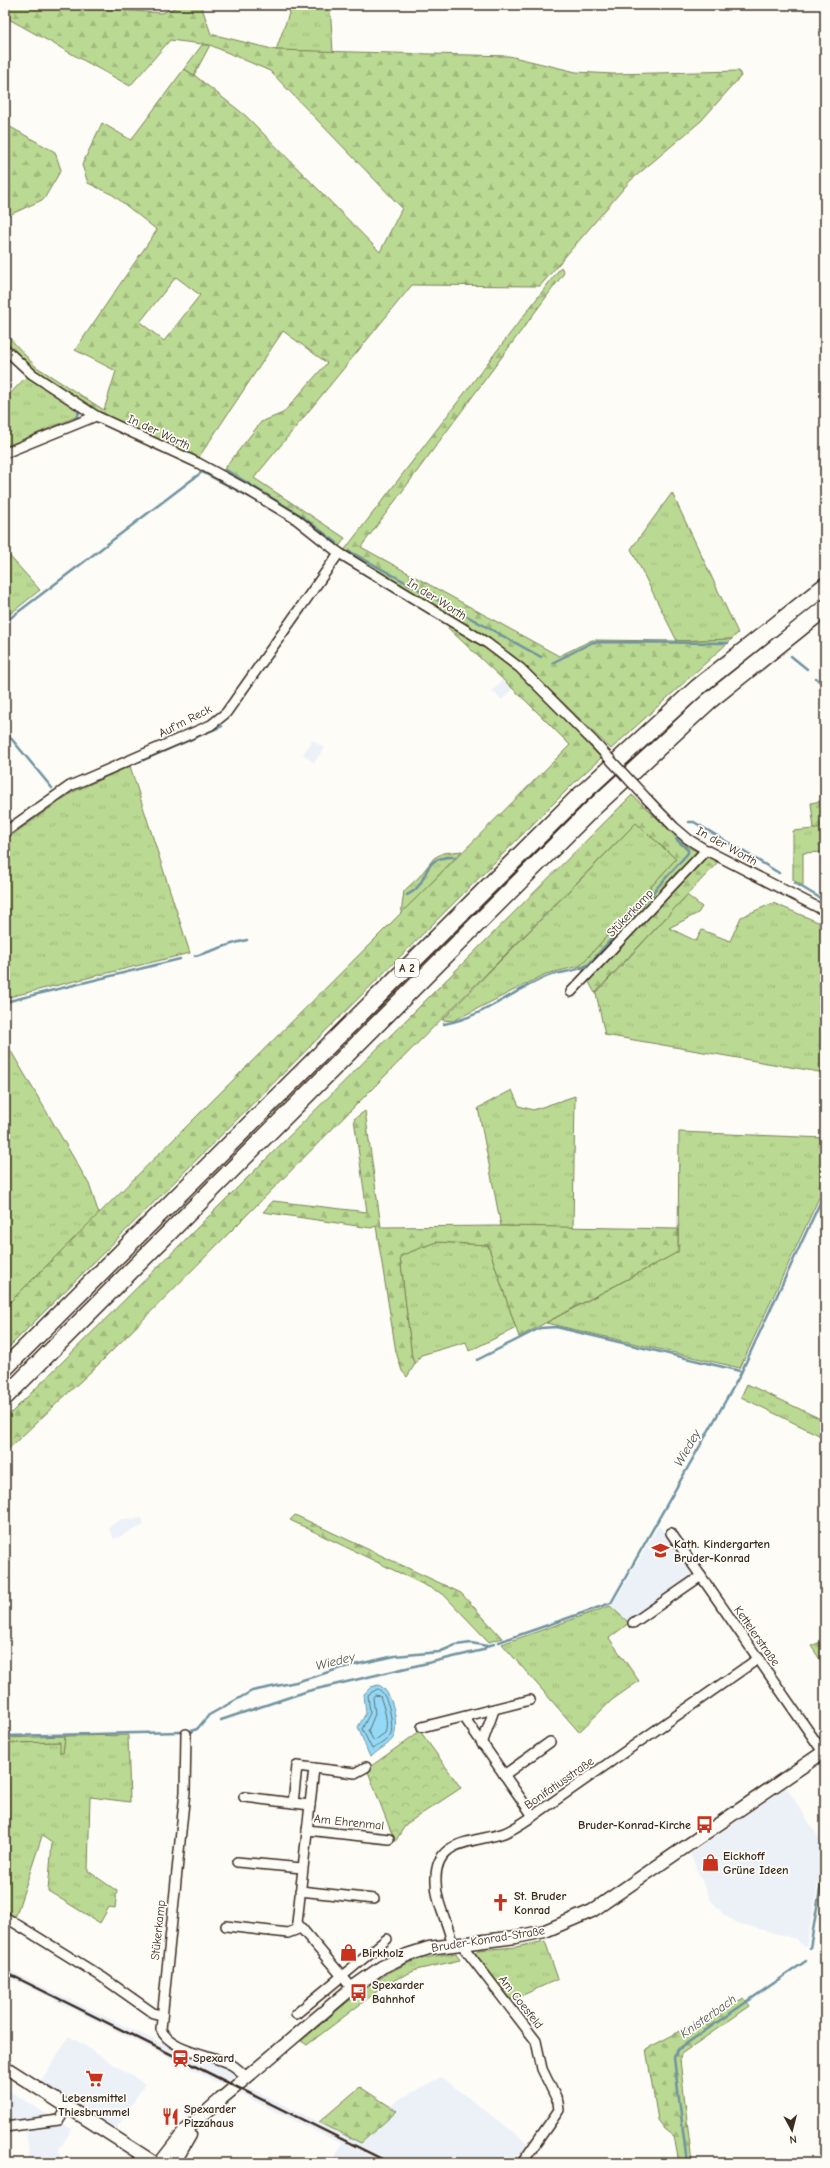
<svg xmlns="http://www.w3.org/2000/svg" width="830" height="2168" viewBox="0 0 830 2168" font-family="'Comic Neue',sans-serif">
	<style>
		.built { fill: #ecf1f8 }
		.grass { fill: url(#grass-tufts); stroke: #7a8258 }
		.forest { fill: url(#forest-firs); stroke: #7a8258; fill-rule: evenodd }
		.park { fill: url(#park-crowns); stroke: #7a8258 }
		.water { fill: #94d9f6; stroke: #7093a0 }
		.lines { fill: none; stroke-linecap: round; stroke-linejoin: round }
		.shore { stroke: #5f7074; stroke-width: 1 }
		.stream { stroke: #7093a0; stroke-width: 2.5 }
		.street-casing { stroke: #3b2a1e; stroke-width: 12 }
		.secondary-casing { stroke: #3b2a1e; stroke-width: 15 }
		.highway-casing { stroke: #3b2a1e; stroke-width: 19 }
		.street { stroke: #fdfcf7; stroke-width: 9 }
		.secondary { stroke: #fdfcf7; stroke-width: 12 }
		.highway { stroke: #fdfcf7; stroke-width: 16 }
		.rail { stroke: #3b2a1e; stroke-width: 2.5 }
		.street-bridge-casing { stroke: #3b2a1e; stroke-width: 12; stroke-linecap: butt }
		.street-bridge { stroke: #fdfcf7; stroke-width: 9 }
		.labels { text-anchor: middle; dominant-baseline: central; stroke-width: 3.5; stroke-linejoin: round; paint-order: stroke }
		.shield { fill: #fdfcf7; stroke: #75695f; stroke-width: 1 }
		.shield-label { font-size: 11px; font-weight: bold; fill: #3b2a1e }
		.street-label { font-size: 12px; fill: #3b2a1e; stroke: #fdfcf7 }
		.poi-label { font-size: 12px; font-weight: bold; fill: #3b2a1e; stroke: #fdfcf7; text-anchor: start }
		.water-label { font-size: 13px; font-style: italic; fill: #515654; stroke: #fdfcf7 }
	</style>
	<defs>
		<pattern id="grass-tufts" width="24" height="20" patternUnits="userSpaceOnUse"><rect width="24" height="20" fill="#bad992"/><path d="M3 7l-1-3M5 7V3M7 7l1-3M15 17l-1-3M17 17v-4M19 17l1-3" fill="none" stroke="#a1ba7d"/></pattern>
		<pattern id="forest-firs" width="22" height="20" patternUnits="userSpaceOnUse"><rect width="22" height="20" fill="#bad992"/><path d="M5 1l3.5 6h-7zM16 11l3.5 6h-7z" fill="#a1ba7d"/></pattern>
		<pattern id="park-crowns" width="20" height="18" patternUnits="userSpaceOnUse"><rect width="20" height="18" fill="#bad992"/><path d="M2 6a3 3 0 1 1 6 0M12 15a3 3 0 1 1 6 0" fill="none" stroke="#a1ba7d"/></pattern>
	</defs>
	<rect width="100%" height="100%" fill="#fdfcf7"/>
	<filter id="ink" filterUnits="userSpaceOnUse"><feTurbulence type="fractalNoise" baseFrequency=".025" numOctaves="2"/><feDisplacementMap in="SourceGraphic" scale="8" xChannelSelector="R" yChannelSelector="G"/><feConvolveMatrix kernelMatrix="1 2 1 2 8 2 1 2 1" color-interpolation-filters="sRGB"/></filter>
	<g filter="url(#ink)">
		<!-- built -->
		<g class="built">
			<polygon points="503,679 513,688 502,700 492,691"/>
			<polygon points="313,740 324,748 314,763 303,754"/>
			<polygon points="142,1518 144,1525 114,1539 108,1527 122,1519"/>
			<polygon points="659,1525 695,1577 629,1623 611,1607"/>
			<polygon points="786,1787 825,1847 825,1868 819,1877 806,1948 796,1939 738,1923 724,1915 710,1899 690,1854"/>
			<polygon points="5,1968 154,2040 228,2068 235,2075 223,2085 5,1975"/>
			<polygon points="69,2036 145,2084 116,2129 41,2081"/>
			<polygon points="441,2077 530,2145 518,2163 331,2163 342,2144 240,2094 248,2087 361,2143 397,2111 391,2107 396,2101"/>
			<polygon points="5,2088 52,2118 5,2123"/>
			<polygon points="61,2123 72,2129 59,2150 61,2163 30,2163 26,2128"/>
		</g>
		<!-- grass -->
		<g class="grass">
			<polygon points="292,5 330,5 333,52 276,50"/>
			<polygon points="202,45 210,45 194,75 184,69"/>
			<polygon points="27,376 76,408 78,411 78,416 5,447 5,399"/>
			<polygon points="672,493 738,633 732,639 677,641 631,549"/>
			<polygon points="5,551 40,590 5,618"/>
			<polygon points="130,766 190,953 5,998 5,840 73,792"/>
			<polygon points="636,823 676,859 580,966 546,974 453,1021 442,1020"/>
			<polygon points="825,828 825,852 803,853 803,886 793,880 793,831"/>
			<polygon points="462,851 401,914 404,891 419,877 434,858 443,853"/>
			<polygon points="687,895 702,907 698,913 669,928 696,941 702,930 730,941 741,917 773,903 825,925 825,1073 605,1035 596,993"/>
			<polygon points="5,1041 89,1184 99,1214 5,1307"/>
			<polygon points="512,1090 519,1106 533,1110 575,1096 573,1228 501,1226 478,1108"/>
			<polygon points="679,1132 825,1138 825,1185 740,1368 546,1323 678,1252"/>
			<polygon points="436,1242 488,1245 516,1328 469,1351 466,1342 421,1355 415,1364 412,1358 400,1256"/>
			<polygon points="747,1384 825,1421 825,1438 741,1397"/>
			<polygon points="610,1606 629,1623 609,1638 639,1681 612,1700 579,1732 502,1644"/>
			<polygon points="128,1735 130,1802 90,1797 88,1871 117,1891 115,1908 109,1907 100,1923 48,1891 52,1843 42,1836 15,1918 5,1912 5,1863 9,1848 5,1846 5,1743 60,1742 63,1753 65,1736"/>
			<polygon points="545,1941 558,1979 512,2000 473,1956 478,1950 516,1947"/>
			<path d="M456,1953L460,1960L416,1970L388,1983L307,2045L301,2041C335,2013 370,1979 411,1962C426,1957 441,1955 456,1953Z"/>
		</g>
		<!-- forest -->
		<g class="forest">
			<path d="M5,5H46L162,13L181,5H201L211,34L276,50L509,56L576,72L613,74L739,71L741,76L701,121L630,181L540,286L412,285L254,478L345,538L338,548L221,473L261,422L283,413L327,363L283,331L197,460L102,415L33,372L5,346V333L35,366L104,410L116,371L75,350L157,230L113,195L88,183L82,165L102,123L131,140L184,69L194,75L246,116L380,252L402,208L270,71L210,45L170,40L130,86L5,17ZM176,277L200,295L164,341L140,322Z"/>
			<polygon points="5,124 55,152 61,170 44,199 5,217"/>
			<polygon points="561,267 564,273 361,547 559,656 592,640 677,641 732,639 611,749 523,664 488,640 343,552"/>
			<polygon points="450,625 485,646 517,670 601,758 576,781 5,1351 5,1307 570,745 526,701 448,628"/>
			<polygon points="632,795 688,847 718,862 595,993 580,966 676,859 636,823 99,1364 5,1452 5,1419"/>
			<polygon points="825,800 825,828 814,829 811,803"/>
			<polygon points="365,1111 381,1227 501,1226 678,1229 678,1252 519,1337 488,1245 436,1242 400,1256 412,1358 415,1364 407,1377 402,1371 396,1352 376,1226 371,1228 263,1212 273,1201 367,1212 354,1119"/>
			<polygon points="295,1515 461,1593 502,1638 489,1642 443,1594 290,1520"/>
			<polygon points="825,1640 825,1667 811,1646"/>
			<polygon points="65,1736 63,1753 60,1753 60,1742 5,1743 5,1738"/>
			<polygon points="744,1998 750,2006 681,2054 680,2060 692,2163 679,2163 674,2136 665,2129 658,2120 646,2049"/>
			<polygon points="360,2087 397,2111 361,2143 319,2122"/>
		</g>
		<!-- park -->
		<polygon class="park" points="420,1731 461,1788 406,1824 395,1842 367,1769"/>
		<!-- water -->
		<path class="water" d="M378,1685C392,1689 400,1725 393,1738C390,1744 378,1750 372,1756L369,1755L358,1727L366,1713L364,1694L371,1687Z"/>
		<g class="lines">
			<!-- shore -->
			<g class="shore">
				<path d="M378,1689C388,1692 395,1727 390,1736C387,1740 377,1747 372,1749L362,1729L370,1713L368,1695Z"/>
				<path d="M375,1695L380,1696C384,1708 389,1722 385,1733L374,1741L368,1731L375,1714L373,1698Z"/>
			</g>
			<!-- stream -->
			<g class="stream">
				<path d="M56,427C64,424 85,420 77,408"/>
				<polyline points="226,470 300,515 337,543"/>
				<polyline points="349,551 541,657"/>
				<polyline points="5,622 202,472 263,504"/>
				<polyline points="791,656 807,669"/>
				<polyline points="552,663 593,642 728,643"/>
				<polyline points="816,678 825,687"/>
				<polyline points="243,697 304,611"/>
				<polyline points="5,731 52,788"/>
				<polyline points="141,761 222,726"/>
				<polyline points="689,822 694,822 779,873"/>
				<polyline points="795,883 825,901"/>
				<path d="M407,895C433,883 417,855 456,857"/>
				<path d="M195,956C213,951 228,944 247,940"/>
				<polyline points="5,1002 180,959"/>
				<path d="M444,1024C483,1017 512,991 548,976C561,971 576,973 589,964L688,853V850L676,839"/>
				<polyline points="477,1360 540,1328 556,1327 740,1371"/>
				<polyline points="499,1642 611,1603 739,1377 825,1192"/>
				<polyline points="221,1720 308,1691 483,1650 487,1646"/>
				<polyline points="191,1731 197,1729 209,1715 252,1691 296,1682 345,1667 395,1656 439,1652 456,1645 471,1643 487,1646 494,1644"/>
				<polyline points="5,1736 181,1732"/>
				<polyline points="810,1948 822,1878 825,1874"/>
				<polyline points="687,2163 674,2058 677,2050 806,1961"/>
			</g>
			<defs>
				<g id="street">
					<polyline points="5,349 32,374 96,416 198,463 246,489 296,519 339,553 487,643 520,668 594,742"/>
					<polyline points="5,453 96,416"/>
					<polyline points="647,799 674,827 688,839 706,850 825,911"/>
					<polyline points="5,832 70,786 211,725 226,713 339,553"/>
					<polyline points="571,992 706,850"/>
					<polyline points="671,1533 823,1752"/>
					<polyline points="633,1623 701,1576"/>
					<polyline points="464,1717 533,1816"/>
					<polyline points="422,1727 530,1700"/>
					<path d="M186,1734L185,1792L161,2029C169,2051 213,2054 232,2065C237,2068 242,2073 246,2077"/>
					<polyline points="482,1744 494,1710"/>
					<polyline points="314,1768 297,1923 352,1988"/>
					<polyline points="504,1775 550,1742"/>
					<polyline points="244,1797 310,1805"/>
					<polyline points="293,1803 297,1766 355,1773 366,1767"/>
					<polyline points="307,1830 389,1839"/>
					<polyline points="237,1862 302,1868"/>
					<polyline points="300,1891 374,1899"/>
					<polyline points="5,1917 102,1977 153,2013 161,2015"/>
					<polyline points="226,1926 288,1933 301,1928"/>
					<polyline points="464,1943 465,1949 536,2041 542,2069 558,2102 559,2110 522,2163"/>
					<path d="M452,1944C449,1923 436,1905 436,1882C434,1840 470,1843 501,1834C512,1831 523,1823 533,1816L759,1658"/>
					<polyline points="296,2014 387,1939"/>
					<polyline points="5,2127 59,2120 67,2108"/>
				</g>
				<g id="secondary">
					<polyline points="5,2067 155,2163"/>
					<polyline points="160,2163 185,2131 221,2099 352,1988 382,1967 407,1955 429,1948 516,1937 545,1931 592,1911 825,1751"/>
					<polyline points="174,2163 190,2135"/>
				</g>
				<g id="highway">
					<polyline points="5,1368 576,799 698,687 825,586"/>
					<polyline points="5,1397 591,810 709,701 825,608"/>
				</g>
			</defs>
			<!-- street casing -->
			<use href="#street" class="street-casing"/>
			<!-- secondary casing -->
			<use href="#secondary" class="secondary-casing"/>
			<!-- highway casing -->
			<use href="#highway" class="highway-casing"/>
			<!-- street -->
			<use href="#street" class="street"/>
			<!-- secondary -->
			<use href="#secondary" class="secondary"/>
			<!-- highway -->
			<use href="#highway" class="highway"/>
			<!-- rail -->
			<polyline class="rail" points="5,1972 390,2163"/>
			<defs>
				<polyline id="street-bridge" points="594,742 647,799"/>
			</defs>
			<!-- street-bridge casing -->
			<use href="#street-bridge" class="street-bridge-casing"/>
			<!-- street-bridge -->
			<use href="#street-bridge" class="street-bridge"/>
		</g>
	</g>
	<!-- icons -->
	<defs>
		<symbol id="school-bare" viewBox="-9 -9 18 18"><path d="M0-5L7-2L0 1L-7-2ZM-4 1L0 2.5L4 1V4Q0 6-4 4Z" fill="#c8321e" stroke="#fdfcf7" stroke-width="2.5" paint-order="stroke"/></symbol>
		<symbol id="bus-bare" viewBox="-9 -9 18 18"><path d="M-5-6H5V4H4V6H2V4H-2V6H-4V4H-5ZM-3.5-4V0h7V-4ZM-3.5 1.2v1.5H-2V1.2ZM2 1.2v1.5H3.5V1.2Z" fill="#c8321e" stroke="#fdfcf7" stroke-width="2.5" paint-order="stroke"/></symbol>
		<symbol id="shop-bare" viewBox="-9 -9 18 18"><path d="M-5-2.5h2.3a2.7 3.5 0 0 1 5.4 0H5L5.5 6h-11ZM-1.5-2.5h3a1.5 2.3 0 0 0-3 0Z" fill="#c8321e" stroke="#fdfcf7" stroke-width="2.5" paint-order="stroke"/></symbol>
		<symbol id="church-bare" viewBox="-9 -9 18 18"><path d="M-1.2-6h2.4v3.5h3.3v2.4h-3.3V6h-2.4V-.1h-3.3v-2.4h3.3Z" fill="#c8321e" stroke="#fdfcf7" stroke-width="2.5" paint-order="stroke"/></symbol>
		<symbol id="station-bare" viewBox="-9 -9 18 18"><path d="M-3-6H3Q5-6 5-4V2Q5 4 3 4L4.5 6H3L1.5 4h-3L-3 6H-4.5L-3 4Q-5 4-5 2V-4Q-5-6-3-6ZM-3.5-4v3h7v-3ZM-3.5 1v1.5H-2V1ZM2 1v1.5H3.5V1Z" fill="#c8321e" stroke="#fdfcf7" stroke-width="2.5" paint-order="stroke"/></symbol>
		<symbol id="supermarket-bare" viewBox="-9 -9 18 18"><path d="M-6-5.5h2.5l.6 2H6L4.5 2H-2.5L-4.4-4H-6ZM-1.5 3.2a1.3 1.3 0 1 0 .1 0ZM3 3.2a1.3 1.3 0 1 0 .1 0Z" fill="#c8321e" stroke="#fdfcf7" stroke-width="2.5" paint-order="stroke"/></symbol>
		<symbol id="restaurant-bare" viewBox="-9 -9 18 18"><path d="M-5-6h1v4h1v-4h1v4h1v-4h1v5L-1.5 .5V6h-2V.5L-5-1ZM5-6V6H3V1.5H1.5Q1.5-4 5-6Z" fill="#c8321e" stroke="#fdfcf7" stroke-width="2.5" paint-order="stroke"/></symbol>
	</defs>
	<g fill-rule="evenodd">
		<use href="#school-bare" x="648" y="1538" width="25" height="25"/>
		<use href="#bus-bare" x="692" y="1812" width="25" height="25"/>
		<use href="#shop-bare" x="698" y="1850" width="25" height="25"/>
		<use href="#church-bare" x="488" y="1890" width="25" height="25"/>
		<use href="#shop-bare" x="336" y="1940" width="25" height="25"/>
		<use href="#bus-bare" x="346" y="1980" width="25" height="25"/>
		<use href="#station-bare" x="168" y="2046" width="25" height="25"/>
		<use href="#supermarket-bare" x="82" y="2066" width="25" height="25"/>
		<use href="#restaurant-bare" x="158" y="2104" width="25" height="25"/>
	</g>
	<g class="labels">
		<!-- shield labels -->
		<rect class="shield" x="395" y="959" width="24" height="18" rx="3"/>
		<g class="shield-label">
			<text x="407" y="968">A 2</text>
		</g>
		<!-- street labels -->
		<g class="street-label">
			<text transform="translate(159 432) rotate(25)">In der Worth</text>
			<text transform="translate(437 599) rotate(32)">In der Worth</text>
			<text transform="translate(185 721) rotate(-27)">Auf'm Reck</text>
			<text transform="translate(727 846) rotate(29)">In der Worth</text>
			<text transform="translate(630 913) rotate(-46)">Stükerkamp</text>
			<text transform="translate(757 1636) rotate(55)">Kettelerstraße</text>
			<text transform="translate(559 1783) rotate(-35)">Bonifatiusstraße</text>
			<text transform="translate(349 1822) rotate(6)">Am Ehrenmal</text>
			<text transform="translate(158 1930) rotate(-84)">Stükerkamp</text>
			<text transform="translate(488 1939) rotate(-9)">Bruder-Konrad-Straße</text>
			<text transform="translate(521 2002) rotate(52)">Am Coesfeld</text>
		</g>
		<!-- poi labels -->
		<g class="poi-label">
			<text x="674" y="1544">Kath. Kindergarten<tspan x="674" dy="14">Bruder-Konrad</tspan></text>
			<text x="691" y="1825" text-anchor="end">Bruder-Konrad-Kirche</text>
			<text x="723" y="1856">Eickhoff<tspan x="723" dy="14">Grüne Ideen</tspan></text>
			<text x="514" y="1896">St. Bruder<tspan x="514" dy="14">Konrad</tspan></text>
			<text x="362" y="1953">Birkholz</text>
			<text x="372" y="1985">Spexarder<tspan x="372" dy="14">Bahnhof</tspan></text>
			<text x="193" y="2058">Spexard</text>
			<text x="94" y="2098" text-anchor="middle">Lebensmittel<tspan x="94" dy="14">Thiesbrummel</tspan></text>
			<text x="184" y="2109">Spexarder<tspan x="184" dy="14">Pizzahaus</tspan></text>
		</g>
		<!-- water labels -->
		<g class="water-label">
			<text transform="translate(687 1448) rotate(-60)">Wiedey</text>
			<text transform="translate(335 1661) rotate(-14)">Wiedey</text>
			<text transform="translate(708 2016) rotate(-35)">Knisterbach</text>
		</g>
	</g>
	<!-- margin -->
	<rect width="830" height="2168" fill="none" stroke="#fdfcf7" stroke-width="20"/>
	<rect x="10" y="10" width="810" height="2148" fill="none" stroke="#3b2a1e" stroke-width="1.5" filter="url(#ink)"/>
	<!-- north arrow -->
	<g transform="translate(792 2130) rotate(173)" stroke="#fdfcf7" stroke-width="3" paint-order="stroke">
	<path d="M0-3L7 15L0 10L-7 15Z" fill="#3b2a1e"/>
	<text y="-6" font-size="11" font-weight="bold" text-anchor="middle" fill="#3b2a1e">N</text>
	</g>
</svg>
